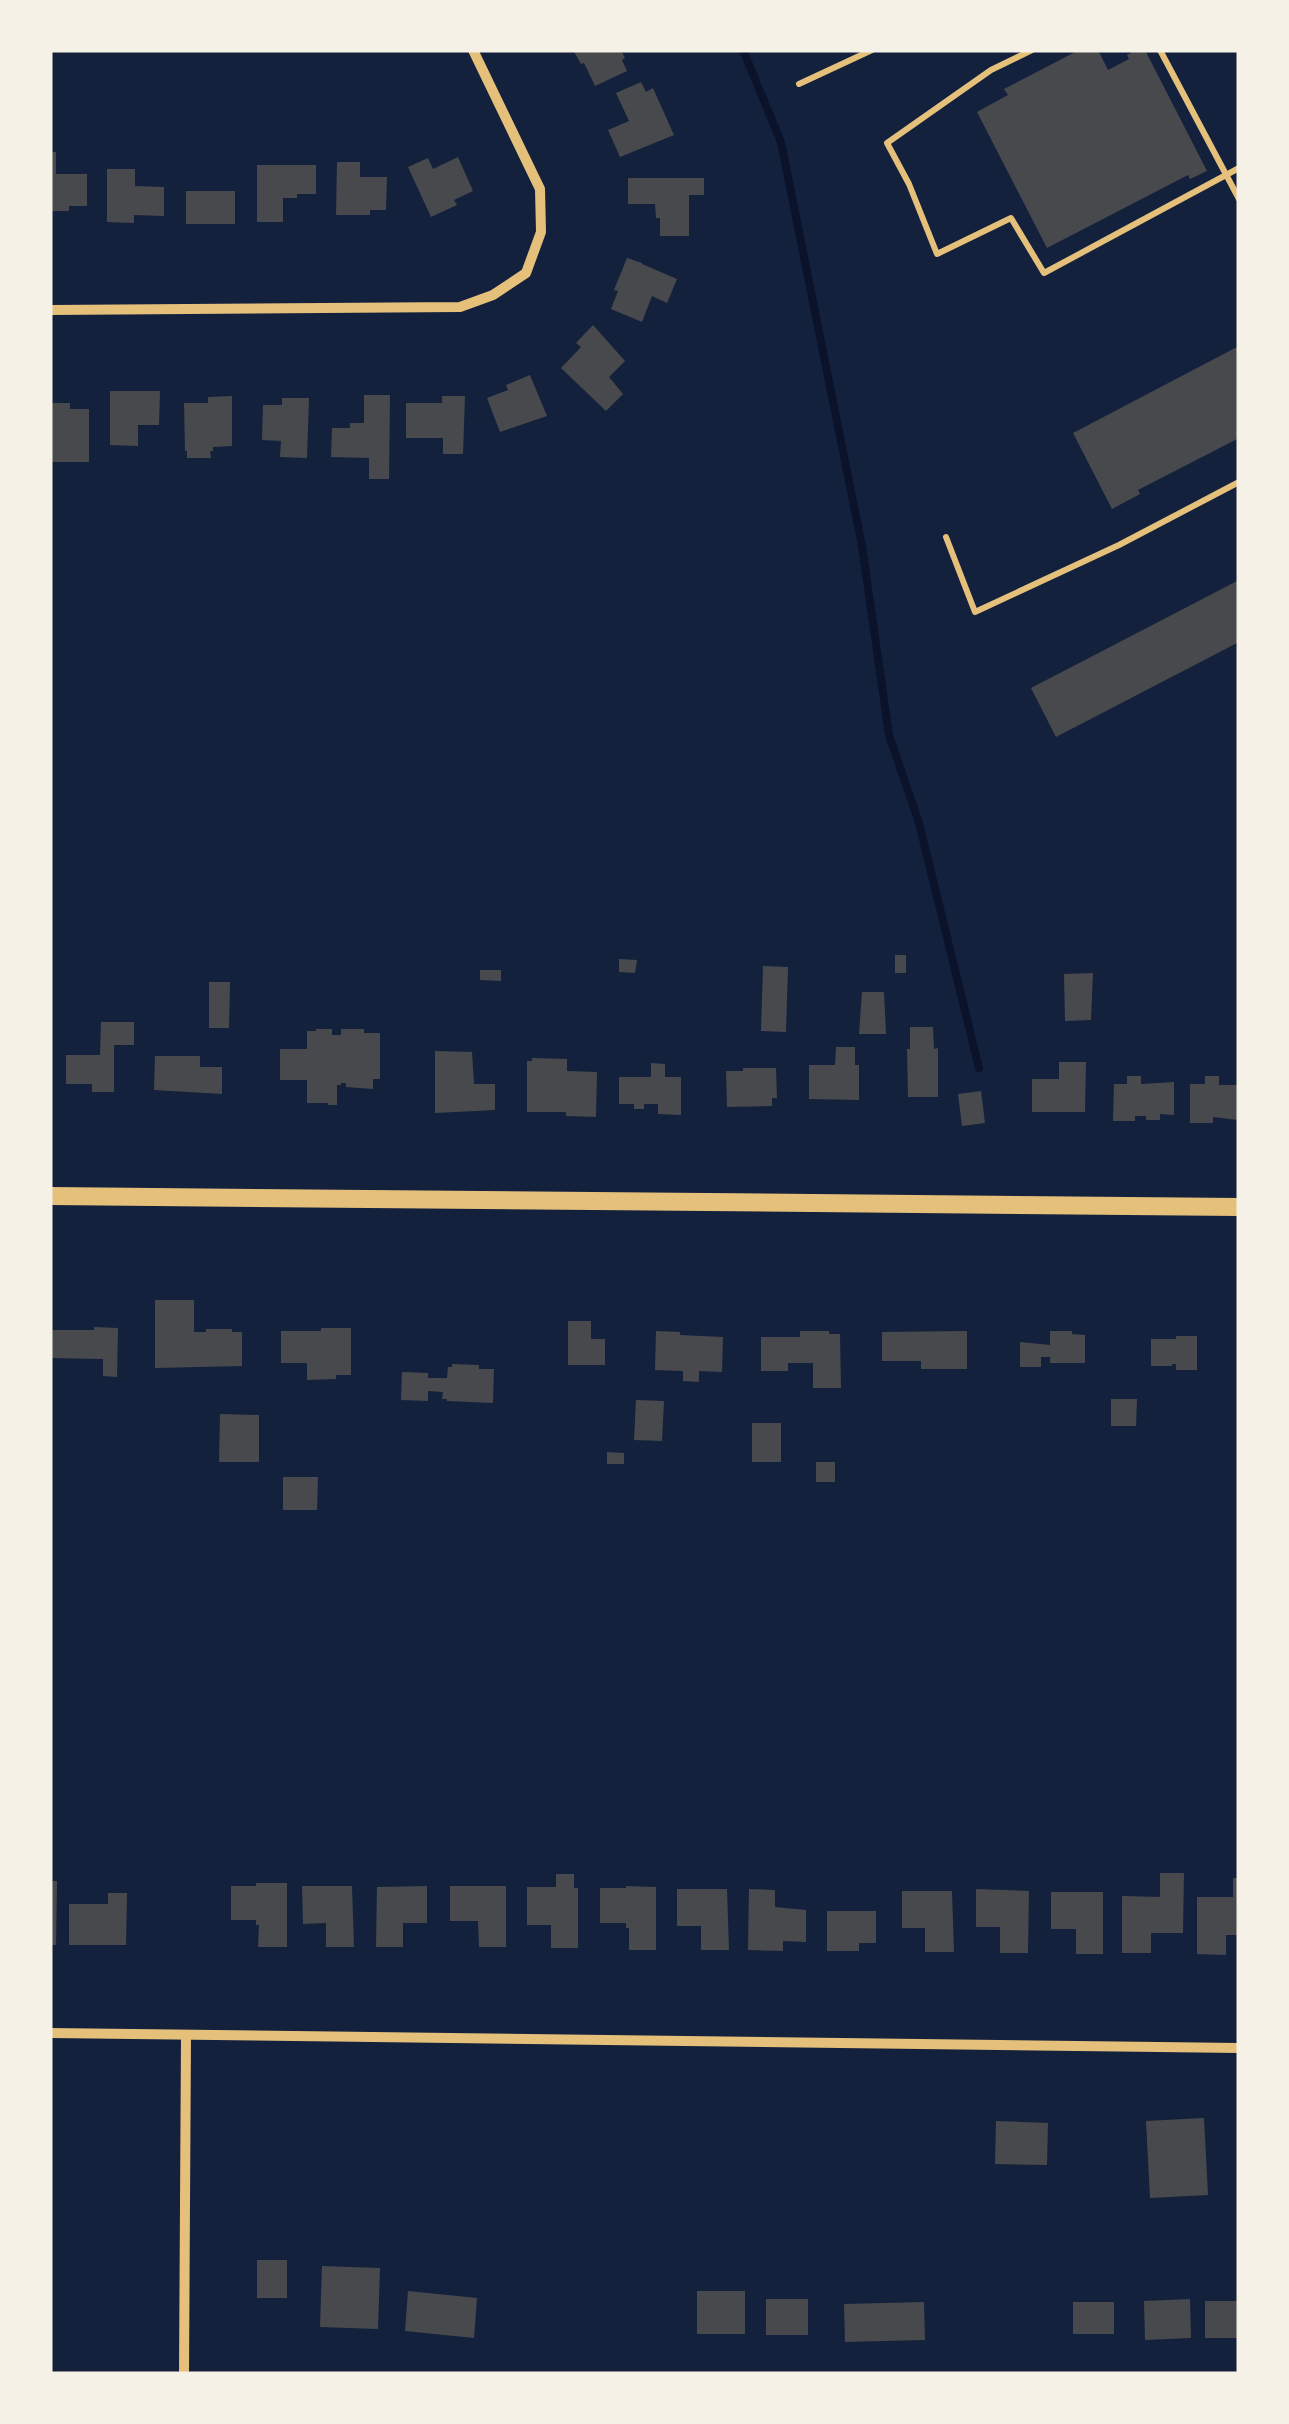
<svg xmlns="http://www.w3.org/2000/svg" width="1289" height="2424" viewBox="0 0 1289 2424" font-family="Montserrat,sans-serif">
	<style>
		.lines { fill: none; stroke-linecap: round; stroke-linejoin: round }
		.stream { stroke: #0b132b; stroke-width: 8 }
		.building { fill: #48494c }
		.service { stroke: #e5c07b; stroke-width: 6 }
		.minor { stroke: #e5c07b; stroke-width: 10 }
		.tertiary { stroke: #e5c07b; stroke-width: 18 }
	</style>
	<rect width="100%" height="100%" fill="#14213d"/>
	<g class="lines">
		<!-- stream -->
		<polyline class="stream" points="743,50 781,142 862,546 889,735 919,823 979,1068"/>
	</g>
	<!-- building -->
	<g class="building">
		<polygon points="573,50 621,50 625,58 622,60 627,71 595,86 584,63 581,64"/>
		<polygon points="1079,50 1098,50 1108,70 1129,59 1127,55 1136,50 1145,50 1207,171 1190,179 1188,175 1047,248 977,112 1008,95 1004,89"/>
		<polygon points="641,82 646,92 653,88 674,135 620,157 608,130 629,121 616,93"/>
		<polygon points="50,152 56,152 56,174 87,174 87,206 69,206 69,211 50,211"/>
		<polygon points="458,157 473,191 454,200 457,205 431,217 408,167 428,158 433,169"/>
		<polygon points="337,162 360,162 360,177 387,177 386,210 370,210 370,215 336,215"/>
		<polygon points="257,165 316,165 316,194 297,194 297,198 283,198 283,222 257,222"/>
		<polygon points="107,169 135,169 135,186 164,187 164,216 134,215 134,223 107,222"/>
		<polygon points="628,178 704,178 704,195 689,195 689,236 660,236 660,218 656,218 655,204 628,204"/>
		<rect x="186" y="191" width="49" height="33"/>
		<polygon points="627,258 642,263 642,264 677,279 667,303 652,296 642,322 611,309 618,291 614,290"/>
		<polygon points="593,325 625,361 609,377 623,394 606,411 561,368 581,347 576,343"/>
		<polygon points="1239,346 1239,438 1138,490 1140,494 1112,509 1073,433"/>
		<polygon points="530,375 547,416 500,432 487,398 508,390 506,385"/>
		<polygon points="110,391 160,391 159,425 138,425 138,446 110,445"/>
		<polygon points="364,395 390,395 389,479 369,479 369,458 331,457 332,428 350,428 350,423 364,423"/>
		<polygon points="232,396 232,446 213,447 213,451 210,451 211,458 187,458 187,451 185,451 184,403 208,403 208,397"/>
		<polygon points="442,396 465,396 463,454 443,454 443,438 406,438 406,403 442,403"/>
		<polygon points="282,398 309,398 307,458 280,457 281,441 262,440 263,405 282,405"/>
		<polygon points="50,403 70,403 70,409 89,409 89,462 52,462"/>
		<polygon points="1239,580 1239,642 1056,737 1031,688"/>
		<rect x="895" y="955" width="11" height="18"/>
		<polygon points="619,959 637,960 635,973 619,972"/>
		<polygon points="763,966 788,967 786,1032 761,1031"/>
		<polygon points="480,970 501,970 501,981 480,980"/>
		<polygon points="1093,973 1091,1020 1065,1021 1064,974"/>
		<polygon points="209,982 230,982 229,1028 209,1028"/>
		<polygon points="862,992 884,992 886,1034 859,1034"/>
		<polygon points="101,1022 134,1022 134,1045 114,1045 114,1092 92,1092 92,1084 66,1084 66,1055 100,1055"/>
		<polygon points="910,1027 933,1027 934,1049 938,1048 938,1097 908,1097 907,1049 910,1049"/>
		<polygon points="316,1029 332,1029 332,1035 341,1035 341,1029 364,1029 364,1033 380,1033 380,1079 373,1079 373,1089 346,1087 346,1083 341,1083 341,1085 337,1085 337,1105 328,1105 328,1103 307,1103 307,1080 280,1080 280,1049 307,1049 307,1031 316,1031"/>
		<polygon points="836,1047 855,1047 855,1065 859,1065 859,1100 809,1099 809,1065 835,1065"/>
		<polygon points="435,1051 472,1052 474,1084 495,1084 495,1110 435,1113"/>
		<polygon points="155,1056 200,1056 200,1067 222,1067 222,1094 154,1090"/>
		<polygon points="532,1058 567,1059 567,1071 597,1072 596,1117 566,1116 566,1112 527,1112 527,1061 532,1061"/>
		<polygon points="1059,1062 1086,1062 1085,1112 1032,1112 1032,1079 1059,1079"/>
		<polygon points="651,1063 665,1064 665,1077 681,1077 681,1115 658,1114 658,1104 644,1104 644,1109 634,1109 634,1104 619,1104 619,1077 651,1077"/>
		<polygon points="743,1068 776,1068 777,1098 772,1098 772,1106 727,1107 726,1071 743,1071"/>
		<polygon points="1127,1076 1141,1076 1141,1084 1174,1082 1174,1115 1160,1114 1160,1120 1146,1120 1146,1116 1135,1116 1135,1121 1113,1121 1114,1084 1127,1084"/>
		<polygon points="1205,1076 1219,1076 1219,1085 1238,1085 1238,1120 1213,1117 1213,1123 1190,1123 1190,1084 1205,1084"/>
		<polygon points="981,1091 985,1123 962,1126 958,1094"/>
		<polygon points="155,1300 194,1300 194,1332 206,1332 206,1329 232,1329 232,1332 242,1332 242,1366 155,1368"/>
		<polygon points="568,1321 591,1321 591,1339 605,1339 605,1365 568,1365"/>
		<polygon points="94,1327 118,1328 117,1377 103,1376 103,1359 50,1358 50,1330 94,1330"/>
		<polygon points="321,1328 351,1328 351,1375 336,1375 336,1379 307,1380 307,1363 281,1363 281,1331 321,1331"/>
		<polygon points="656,1331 680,1332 680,1335 723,1337 722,1372 699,1371 699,1382 683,1381 683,1371 655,1370"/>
		<polygon points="800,1331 829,1331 829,1334 840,1334 841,1388 813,1388 813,1363 788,1363 788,1371 761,1371 761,1337 800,1337"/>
		<polygon points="967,1331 967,1369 921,1369 921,1361 882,1361 882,1332"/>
		<polygon points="1050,1331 1072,1331 1072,1334 1085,1335 1085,1363 1050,1363 1050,1357 1041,1357 1041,1367 1020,1367 1020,1342 1050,1345"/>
		<polygon points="1176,1336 1197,1336 1197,1370 1176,1370 1176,1364 1172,1364 1172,1366 1151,1366 1151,1339 1176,1339"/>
		<polygon points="452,1364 479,1365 479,1369 494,1369 493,1403 447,1401 447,1399 442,1399 443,1392 428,1391 428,1401 401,1400 402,1372 428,1373 428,1378 447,1378 448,1367 452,1367"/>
		<polygon points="1111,1399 1137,1399 1136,1426 1111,1426"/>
		<polygon points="636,1400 664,1401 662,1441 634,1440"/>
		<polygon points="220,1414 259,1415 259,1462 219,1462"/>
		<rect x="752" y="1423" width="29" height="39"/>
		<polygon points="607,1452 624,1453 624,1464 607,1464"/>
		<rect x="816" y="1462" width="19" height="20"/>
		<polygon points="283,1477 318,1477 317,1510 283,1510"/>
		<polygon points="1160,1873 1184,1873 1183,1933 1151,1933 1151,1953 1122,1953 1122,1896 1160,1897"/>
		<polygon points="556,1874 574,1874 574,1888 578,1888 578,1948 551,1948 551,1925 527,1925 527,1887 556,1887"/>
		<polygon points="1233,1878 1239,1878 1239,1935 1226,1935 1226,1955 1197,1954 1197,1897 1233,1897"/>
		<polygon points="50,1881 57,1881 56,1945 50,1945"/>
		<polygon points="256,1883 287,1883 287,1947 258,1947 259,1925 256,1925 256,1920 231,1920 231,1886 256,1886"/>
		<polygon points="302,1886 352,1886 354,1947 326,1947 326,1923 303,1924"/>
		<polygon points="427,1886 427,1923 403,1923 403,1947 376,1947 377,1887"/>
		<polygon points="450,1886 506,1886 506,1947 479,1947 478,1921 450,1921"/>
		<polygon points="626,1886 656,1887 656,1950 629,1950 629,1928 626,1928 626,1923 600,1923 600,1888 626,1888"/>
		<polygon points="677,1889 727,1889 729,1950 701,1950 701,1926 677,1926"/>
		<polygon points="749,1889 775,1890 775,1907 806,1910 806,1942 783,1941 783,1951 748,1950"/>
		<polygon points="976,1889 1029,1891 1028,1953 1000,1953 1000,1927 976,1927"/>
		<polygon points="902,1891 952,1891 954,1952 925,1952 925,1928 902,1928"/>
		<polygon points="1051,1892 1103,1892 1103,1954 1076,1954 1076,1929 1051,1929"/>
		<polygon points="108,1893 127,1893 126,1945 69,1945 69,1904 108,1904"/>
		<polygon points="827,1911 876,1911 876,1943 859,1943 859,1951 827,1951"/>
		<polygon points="1204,2118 1208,2195 1150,2198 1146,2121"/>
		<polygon points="996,2121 1048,2123 1047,2165 995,2164"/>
		<rect x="257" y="2260" width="30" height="38"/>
		<polygon points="322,2266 380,2268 378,2329 320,2327"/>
		<polygon points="408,2291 477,2298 474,2338 405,2331"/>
		<rect x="697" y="2291" width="48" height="43"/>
		<rect x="766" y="2299" width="42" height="36"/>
		<polygon points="1190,2299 1191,2338 1145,2340 1144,2301"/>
		<rect x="1205" y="2301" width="34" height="37"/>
		<polygon points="924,2302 925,2340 845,2342 844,2304"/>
		<rect x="1073" y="2302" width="41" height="32"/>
	</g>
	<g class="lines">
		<!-- service -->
		<g class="service">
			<polyline points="1032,50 991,70 887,143 909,184 937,254 1011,218 1044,273 1239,168"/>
			<polyline points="1160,50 1239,199"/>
			<polyline points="799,84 872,50"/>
			<polyline points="946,537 975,612 1119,545 1239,482"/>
		</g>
		<!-- minor -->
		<g class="minor">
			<polyline points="50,310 460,307 493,295 526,273 541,232 540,189 473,50"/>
			<polyline points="50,2033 1239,2048"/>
			<polyline points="184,2374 186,2035"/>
		</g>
		<!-- tertiary -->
		<polyline class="tertiary" points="50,1196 1239,1207"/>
	</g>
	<!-- border -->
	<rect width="1289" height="2424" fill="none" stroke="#f6f1e7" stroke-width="105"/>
</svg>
